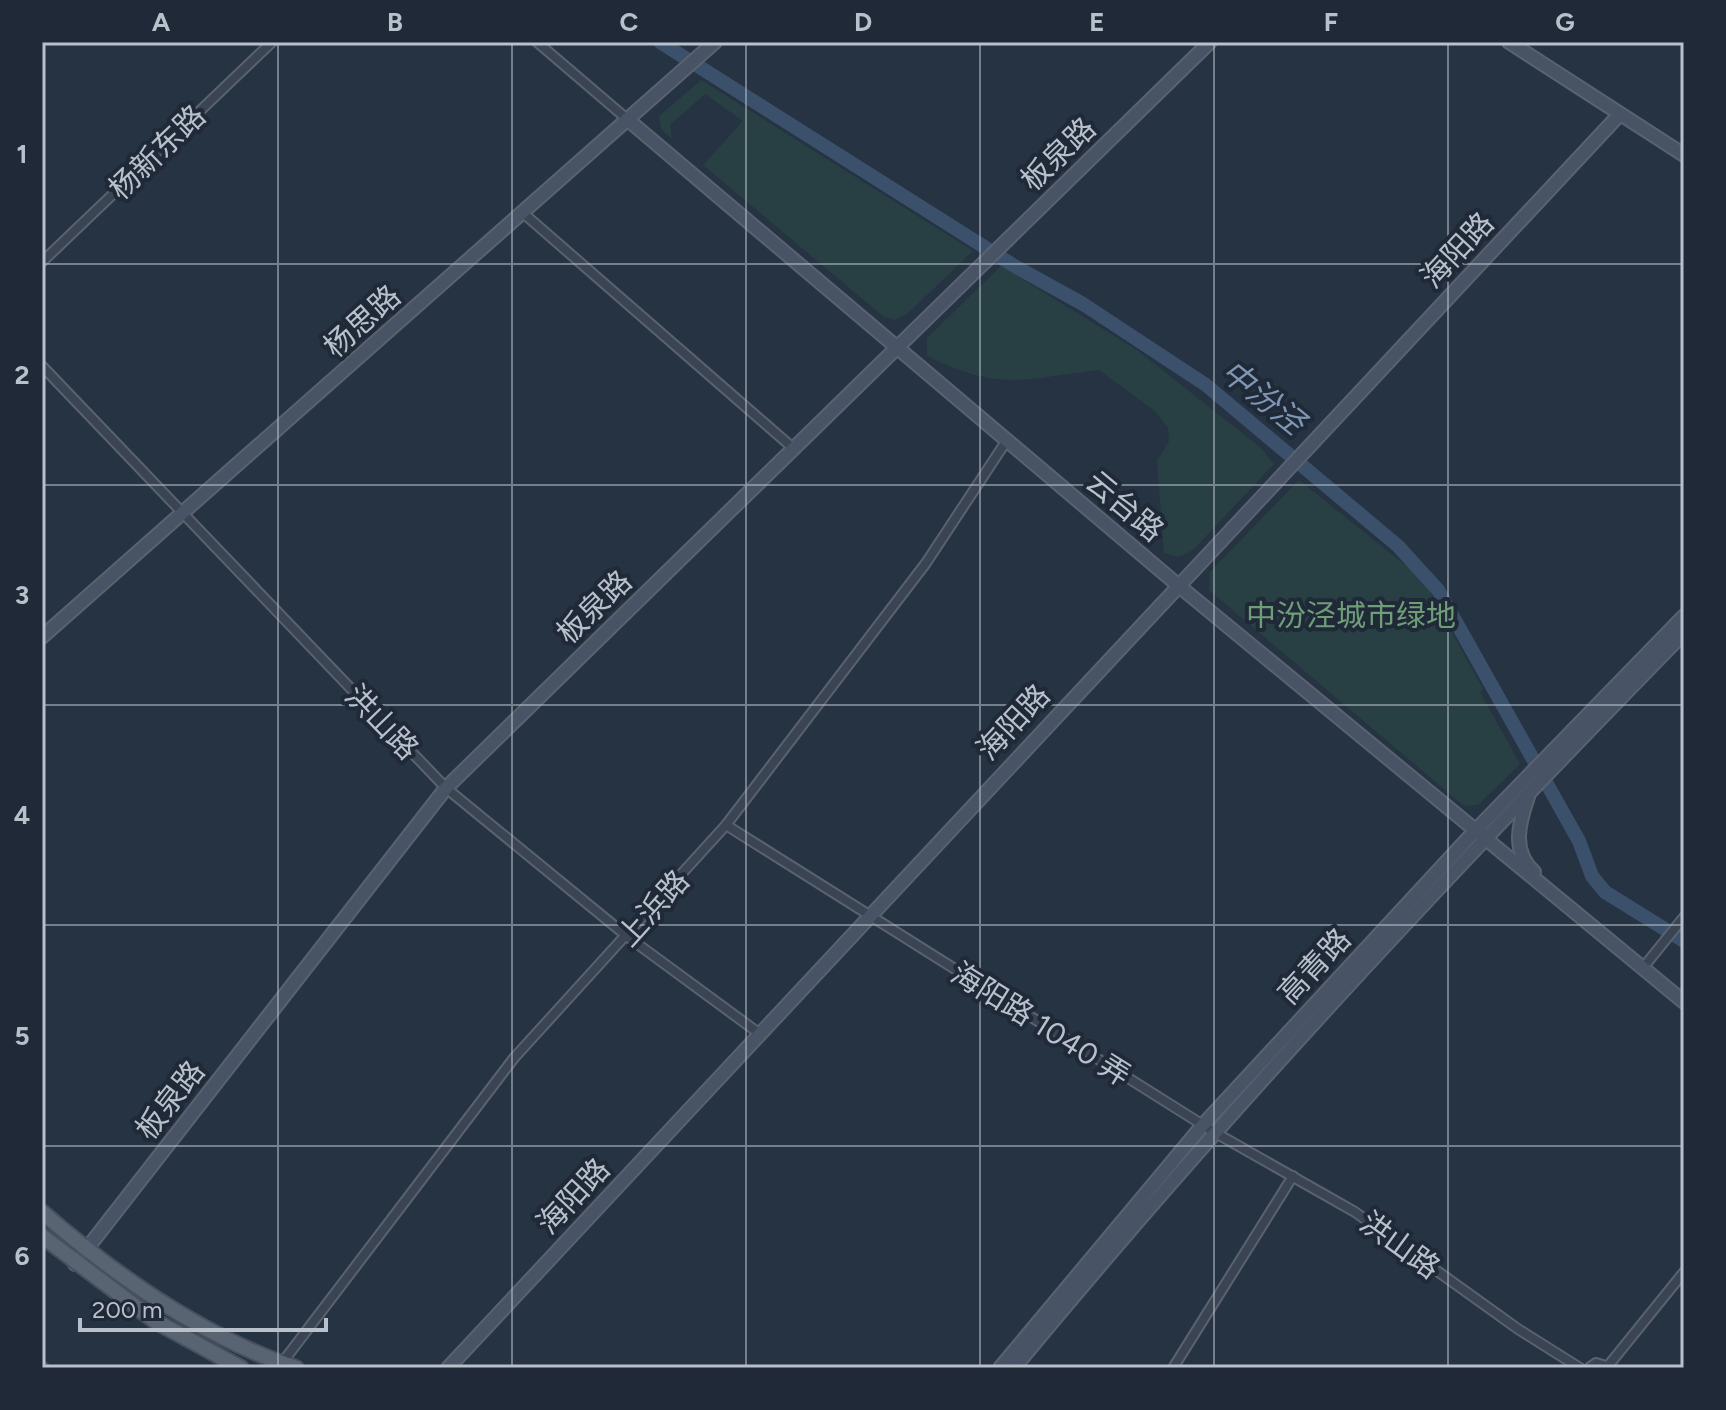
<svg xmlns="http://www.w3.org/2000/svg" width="1726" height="1410" viewBox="0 0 1726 1410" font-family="Figtree,'Noto Sans SC',sans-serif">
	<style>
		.green { fill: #284043 }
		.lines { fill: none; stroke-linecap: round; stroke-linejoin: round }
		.river { stroke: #3b506b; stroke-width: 14 }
		.street-casing { stroke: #59626f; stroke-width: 12 }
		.secondary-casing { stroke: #59626f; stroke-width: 16 }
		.primary-casing { stroke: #47505e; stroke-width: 18 }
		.street { stroke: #3a4452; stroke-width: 8 }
		.secondary { stroke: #485465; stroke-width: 12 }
		.primary { stroke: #596472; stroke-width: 14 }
		.grid { fill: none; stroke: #b8c0cc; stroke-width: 2; stroke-opacity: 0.55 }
		.labels { text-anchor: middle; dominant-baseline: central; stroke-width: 8; stroke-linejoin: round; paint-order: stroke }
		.street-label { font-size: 30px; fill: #b8c0cc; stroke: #1f2937 }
		.park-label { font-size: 30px; fill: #6e9d78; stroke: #1f2937 }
		.water-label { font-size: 32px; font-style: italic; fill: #7e96b3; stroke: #1f2937 }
		.neatline { fill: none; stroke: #b8c0cc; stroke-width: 3 }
		.grid-label { font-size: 26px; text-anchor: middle; font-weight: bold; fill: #b8c0cc }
	</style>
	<rect width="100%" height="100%" fill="#263342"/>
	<!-- green -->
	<g class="green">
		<polygon points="701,80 973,251 906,315 894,320 884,317 703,165 743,121 705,94 670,125 672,139 661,129 659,116"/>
		<path d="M1001,266L1137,350L1261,448L1274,464L1193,550L1178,557L1164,553L1157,461L1169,441L1168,428L1156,412L1099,370C1023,379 1000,392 927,356V338Z"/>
		<polygon points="1299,480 1415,573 1429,590 1483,689 1480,692 1520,764 1478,805 1464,806 1209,590 1210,572"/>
	</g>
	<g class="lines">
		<!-- river -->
		<g class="river">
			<polyline points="660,42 1016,267 1083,304 1206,385 1398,546 1438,590 1579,841 1592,876 1605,892 1684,941"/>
			<polyline points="42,1367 43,1368"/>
		</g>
		<defs>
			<g id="street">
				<polyline points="537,42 627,119"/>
				<polyline points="522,212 793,448"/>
				<polyline points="42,262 272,42"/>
				<polyline points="42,366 446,788 628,937 760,1034"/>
				<polyline points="726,825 1214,1132 1355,1212 1518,1329 1580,1368"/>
				<polyline points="1642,969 1684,917"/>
				<polyline points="282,1363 514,1058 726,825 926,563 1007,440"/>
				<polyline points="1608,1366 1684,1272"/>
				<polyline points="1173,1368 1293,1176"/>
				<polyline points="1589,1368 1596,1363 1609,1367"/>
			</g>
			<g id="secondary">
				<polyline points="1509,42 1684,155"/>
				<polyline points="627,119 1179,586 1684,1002"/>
				<polyline points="42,637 715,42"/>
				<path d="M1528,797C1519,823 1511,851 1534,872"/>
				<polyline points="75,1264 446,788 1210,42"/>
				<polyline points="448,1368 1620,114"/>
				<polyline points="1000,1368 1203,1125 1474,832 1684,616"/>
				<path d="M1014,1368C1225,1112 1452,870 1684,633"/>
			</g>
			<g id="primary">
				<path d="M42,1212C116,1276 202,1337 296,1368"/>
				<polyline points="42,1236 155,1321 241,1368"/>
			</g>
		</defs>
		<!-- street casing -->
		<use href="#street" class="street-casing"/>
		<!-- secondary casing -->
		<use href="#secondary" class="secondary-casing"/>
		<!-- primary casing -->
		<use href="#primary" class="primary-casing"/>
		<!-- street -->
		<use href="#street" class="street"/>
		<!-- secondary -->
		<use href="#secondary" class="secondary"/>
		<!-- primary -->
		<use href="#primary" class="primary"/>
	</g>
	<!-- grid -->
	<path class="grid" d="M278,42V1368M512,42V1368M746,42V1368M980,42V1368M1214,42V1368M1448,42V1368M42,264H1684M42,485H1684M42,705H1684M42,925H1684M42,1146H1684"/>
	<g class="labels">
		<!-- street labels -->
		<g class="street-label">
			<text transform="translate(157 152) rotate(-44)">杨新东路</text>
			<text transform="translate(1058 154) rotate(-44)">板泉路</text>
			<text transform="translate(1457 250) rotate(-47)">海阳路</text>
			<text transform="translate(362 321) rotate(-42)">杨思路</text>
			<text transform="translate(1125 506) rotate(40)">云台路</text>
			<text transform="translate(594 607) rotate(-44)">板泉路</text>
			<text transform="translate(382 722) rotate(46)">洪山路</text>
			<text transform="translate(1013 722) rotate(-47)">海阳路</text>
			<text transform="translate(653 908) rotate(-48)">上浜路</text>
			<text transform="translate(1314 966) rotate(-47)">高青路</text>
			<text transform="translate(1041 1024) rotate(32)">海阳路 1040 弄</text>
			<text transform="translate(170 1100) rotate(-52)">板泉路</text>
			<text transform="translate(573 1196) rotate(-47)">海阳路</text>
			<text transform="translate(1400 1245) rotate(36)">洪山路</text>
		</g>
		<!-- park labels -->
		<g class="park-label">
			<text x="1351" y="615">中汾泾城市绿地</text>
		</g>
		<!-- water labels -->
		<g class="water-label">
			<text transform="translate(1263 397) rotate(39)">中汾泾</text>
		</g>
	</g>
	<!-- border -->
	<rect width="1726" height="1410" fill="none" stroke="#1f2937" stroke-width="88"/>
	<!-- scale -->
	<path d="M80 1318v12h246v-12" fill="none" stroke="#b8c0cc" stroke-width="4"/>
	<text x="92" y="1318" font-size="24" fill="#b8c0cc" stroke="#1f2937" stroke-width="6" paint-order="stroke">200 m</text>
	<rect x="44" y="44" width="1638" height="1322" class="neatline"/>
	<g class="grid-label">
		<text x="161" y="31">A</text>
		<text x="395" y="31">B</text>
		<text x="629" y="31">C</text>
		<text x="863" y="31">D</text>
		<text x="1097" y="31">E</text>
		<text x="1331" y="31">F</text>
		<text x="1565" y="31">G</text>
		<text x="22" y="163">1</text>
		<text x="22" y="384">2</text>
		<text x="22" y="604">3</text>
		<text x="22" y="824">4</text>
		<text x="22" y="1045">5</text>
		<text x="22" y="1265">6</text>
	</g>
</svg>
